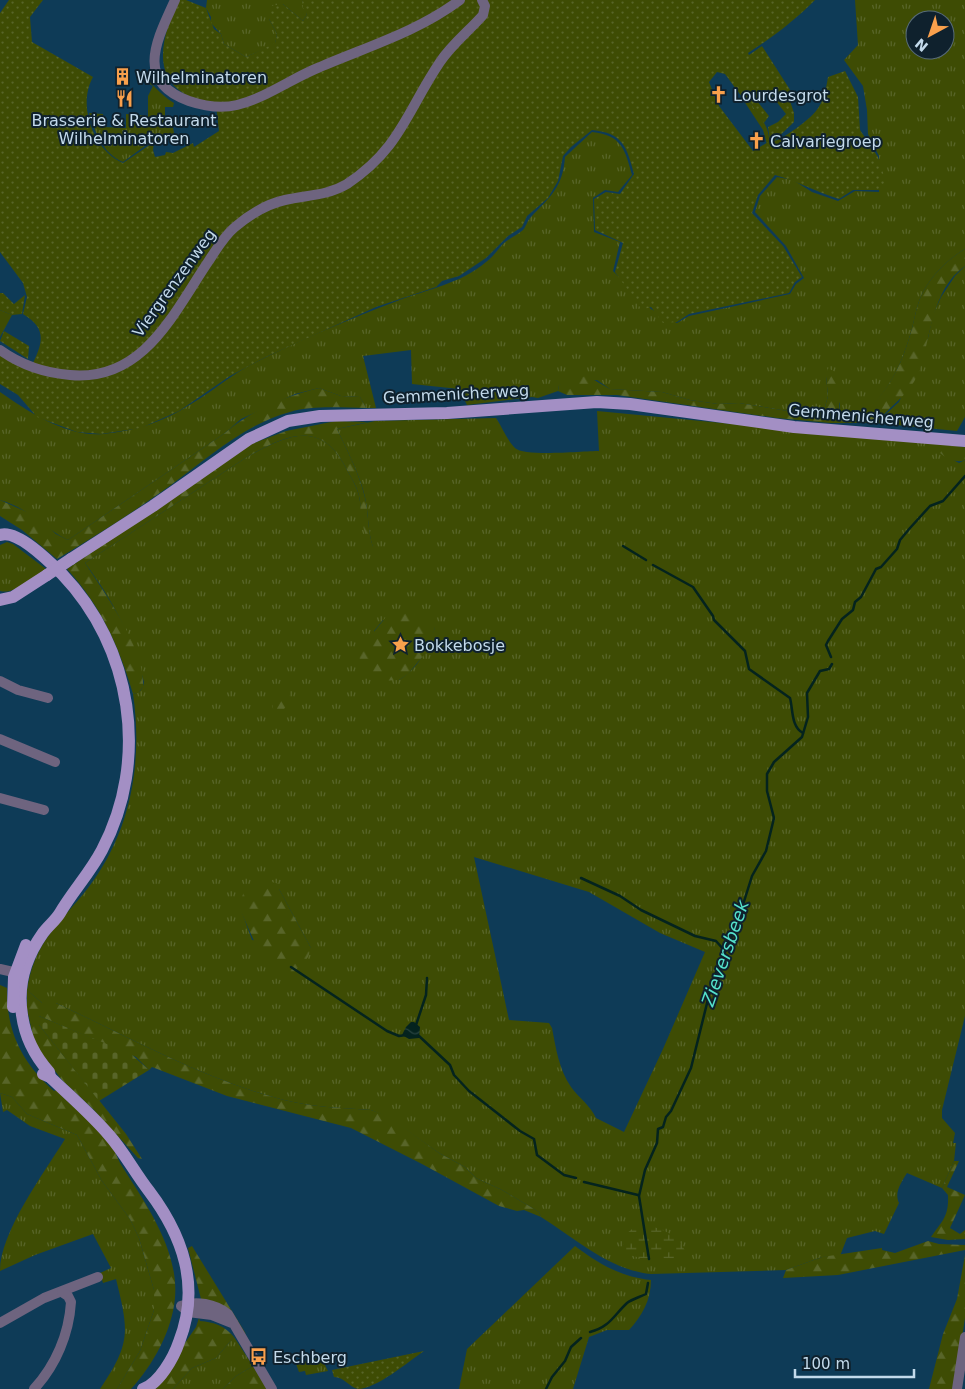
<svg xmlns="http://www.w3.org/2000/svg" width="965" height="1389" viewBox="0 0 965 1389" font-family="'DejaVu Sans',sans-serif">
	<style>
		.grass { fill: url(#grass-tufts); fill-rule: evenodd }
		.forest { fill: url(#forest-firs) }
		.wetland { fill: url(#wetland-marsh) }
		.cemetery { fill: url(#cemetery-stones) }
		.park { fill: url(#park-dots); fill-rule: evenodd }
		.water { fill: url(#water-waves) }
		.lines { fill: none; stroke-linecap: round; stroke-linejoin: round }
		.stream { stroke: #04231e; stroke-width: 2.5 }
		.minor { stroke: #6e647f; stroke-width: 10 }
		.major { stroke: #a38fc4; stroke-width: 12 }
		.major-bridge { stroke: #a38fc4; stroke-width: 12 }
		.labels { text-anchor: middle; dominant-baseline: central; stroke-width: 4; stroke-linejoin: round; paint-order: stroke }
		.poi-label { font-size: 16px; fill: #c3daeb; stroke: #0f212d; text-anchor: start }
		.street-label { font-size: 16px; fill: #c3daeb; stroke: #0f212d }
		.water-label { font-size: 18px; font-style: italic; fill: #54e1cc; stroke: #0f212d }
	</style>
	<defs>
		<pattern id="grass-tufts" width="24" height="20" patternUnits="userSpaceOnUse" patternTransform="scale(1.25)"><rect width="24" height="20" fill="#3e4c04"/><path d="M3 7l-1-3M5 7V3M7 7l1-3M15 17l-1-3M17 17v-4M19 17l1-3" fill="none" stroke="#586529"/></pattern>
		<pattern id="forest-firs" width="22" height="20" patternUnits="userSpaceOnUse" patternTransform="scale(1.25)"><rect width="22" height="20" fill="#3e4c04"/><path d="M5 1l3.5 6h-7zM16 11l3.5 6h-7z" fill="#586529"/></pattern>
		<pattern id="wetland-marsh" width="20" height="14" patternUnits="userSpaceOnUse" patternTransform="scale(1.25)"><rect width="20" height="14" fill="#3e4c04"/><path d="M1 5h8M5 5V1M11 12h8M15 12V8" fill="none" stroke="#586529"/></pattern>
		<pattern id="cemetery-stones" width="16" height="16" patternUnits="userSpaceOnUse" patternTransform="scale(1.25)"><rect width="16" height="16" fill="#3e4c04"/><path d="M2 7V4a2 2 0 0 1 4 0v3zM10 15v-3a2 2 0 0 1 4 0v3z" fill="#586529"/></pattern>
		<pattern id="park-dots" width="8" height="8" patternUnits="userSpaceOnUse" patternTransform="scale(1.25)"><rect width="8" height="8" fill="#3e4c04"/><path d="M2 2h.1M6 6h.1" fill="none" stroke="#586529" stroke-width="1.8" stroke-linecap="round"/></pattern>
		<pattern id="water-waves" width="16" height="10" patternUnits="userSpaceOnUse" patternTransform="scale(1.25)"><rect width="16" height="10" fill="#04231e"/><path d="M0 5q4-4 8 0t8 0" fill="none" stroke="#27423f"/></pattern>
	</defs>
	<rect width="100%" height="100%" fill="#0e3b57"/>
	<!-- grass -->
	<g class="grass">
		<polygon points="207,0 302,0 307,14 303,21 283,4 269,19 277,34 275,44 246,57 224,44 221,34 211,23 211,17 206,8"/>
		<path d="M855,0H965V249C948,259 932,275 923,292C916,305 915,319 911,332C903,360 892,385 872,406C862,416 854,422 839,417L840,404L826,376L828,396L823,414L818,416L739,403L718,404L690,400L662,392L610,389L597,380L559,385L558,391L538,398L532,397L467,405L459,389L412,384L411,350L363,356L376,408H366L360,397L341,396L319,388L295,394L241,419L225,433L68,540C43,528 29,508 0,500V392C29,412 66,437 103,434C135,431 164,422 191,404C210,393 226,379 245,368C294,342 345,321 397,301C428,289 460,284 486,262C493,257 498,249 504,243C510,238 517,235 523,230C526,227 527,221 531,217C550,197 563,187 565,157L592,132C622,135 625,150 632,175L618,192L605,190L593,198L594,232L620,242L613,271L651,309L677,323L689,316L790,294L796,284L804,278L786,246L755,212L760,196L777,177L793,180L812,192L838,201L855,191L879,192V156L868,134L867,110L863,86L844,60L858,45ZM915,20H945V50H915Z"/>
		<path d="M140,71C150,81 159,94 174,103L173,107H165V122H172L174,133L160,140L149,143L123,162C102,153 96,133 89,113L103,114V127L126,128V114L148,116V96L153,86L143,80Z"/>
		<path d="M745,95C755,112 774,127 768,148L763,130L742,98Z"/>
		<polygon points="965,266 965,417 957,431 876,423 899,402 928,338 933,315 941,297 955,276"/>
		<path d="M597,411L932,443L942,454L959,463L965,460V1016L942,1110V1118L955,1133L953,1143H956L954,1161L942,1188L907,1173C901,1183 894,1192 899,1203L884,1234L875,1231L847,1238L840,1256L822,1257L786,1270L651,1274C609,1270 575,1238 541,1217L539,1212L502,1190L476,1178L465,1167L439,1153L388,1117L371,1110C342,1108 312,1107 284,1100C203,1079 131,1038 56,1003H42L27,990C35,940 59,925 88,888C131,832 143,762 133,694C140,693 143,689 144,682C133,638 112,599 85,563L247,457C287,435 321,419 346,468C351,477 357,487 359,496C363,517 361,528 373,547C367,529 369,511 364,493C358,471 347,450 337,429L375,421L496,418C502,427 507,440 515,448C524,457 584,451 599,451ZM383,620L435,628C426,650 420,667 399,680L374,631ZM474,857L589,892L660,933L705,952L663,1049L624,1132L596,1118C590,1105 579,1098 571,1087C559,1069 556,1049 552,1028L549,1023L509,1020ZM278,884L279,889L311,948L252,940L240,907Z"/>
		<path d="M7,542L13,544L46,569C34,577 15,595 0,591V545Z"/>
		<path d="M0,1093L12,1097L27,1114L77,1135L102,1181L130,1219L139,1238L154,1290V1310L140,1351L117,1389H100C131,1343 129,1332 116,1279L103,1283L100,1273L111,1268L93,1234L35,1255L0,1271C0,1232 44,1173 65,1139L30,1126L7,1110L3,1112Z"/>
		<path d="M575,1246C599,1264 621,1277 651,1280C651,1300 642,1316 629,1330H607L589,1337L573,1389H459L467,1349Z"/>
		<polygon points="234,1337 253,1366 236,1376 223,1389 173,1389 192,1368 216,1358"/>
		<polygon points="321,1357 328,1371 306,1375 305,1371 299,1372 296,1364"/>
	</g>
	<!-- forest -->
	<g class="forest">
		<path d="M965,249V266C930,291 932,338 918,374C909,395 890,406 876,423H830L777,418L617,395H567L558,391L559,385L573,378L587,376L610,389L662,392L690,400L718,404L739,403L818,416L823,414L828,396L826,376L828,368L840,375L839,417C854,422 862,416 872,405C892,385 903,360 911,332C915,319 916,305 923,292C932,275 948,259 965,249Z"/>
		<polygon points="0,310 12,315 0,337"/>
		<path d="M319,388L341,396L360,397L366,408C341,408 314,405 290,412C245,424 208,458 171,485C135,511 96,536 57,559L22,530L0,516V500L36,516L56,534L68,540L225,433C253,409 284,397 319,388Z"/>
		<path d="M336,421L368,422L337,429C347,450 358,471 364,494C369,511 367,529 373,547L369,548C367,538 363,528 361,518C360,511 361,503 359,496C357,486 350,476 346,468C321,419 286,435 247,457L85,563C105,593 146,651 143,687L138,693L133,694C119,646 101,606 67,569L251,444L286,431Z"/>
		<path d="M932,443L965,447V460C953,465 938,454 932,443Z"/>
		<polygon points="405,607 435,628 428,650 408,674 399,680 380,681 371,676 360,664 359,650 390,612"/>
		<path d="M283,687L289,689C291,701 288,710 275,713C269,703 273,693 283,687Z"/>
		<polygon points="268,881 279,884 279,889 311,948 308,957 294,972 280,973 262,959 239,907 244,891"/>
		<path d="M0,985L7,988C6,1031 22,1063 54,1091L56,1090C75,1109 98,1127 114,1150C116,1154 118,1159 120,1163C145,1203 179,1249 175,1298C172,1331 153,1365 131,1389H117L140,1351L154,1310V1290L139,1238L130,1219L102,1181L77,1135L27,1114L12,1097L0,1093Z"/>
		<path d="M27,990L42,1003H56C131,1038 203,1079 284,1100C312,1107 342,1108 371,1110L388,1116L439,1153L465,1167L476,1178L502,1190L539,1212L541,1217L524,1210L517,1211L499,1206L422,1164L351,1128L227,1096L152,1067L149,1070L136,1057L39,1016V1025L126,1134L142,1159L138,1158L93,1109L62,1080L35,1045L27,1009Z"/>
		<path d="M954,1161H959L947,1187L965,1195L950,1228L960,1234L965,1230V1239L948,1240L931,1237C942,1221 949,1217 948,1195L942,1188Z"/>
		<polygon points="928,1241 939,1244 965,1245 965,1250 838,1275 783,1278 786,1270 822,1257 882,1248 882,1250 895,1253"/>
		<polygon points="192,1246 246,1334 201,1299 188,1248"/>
		<polygon points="965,1255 965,1318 954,1389 929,1389 943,1334 957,1299"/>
		<path d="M199,1318L200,1321C214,1322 225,1326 234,1337L216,1358L192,1368L173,1389H153L196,1327Z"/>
		<polygon points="253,1366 267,1389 223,1389 236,1376"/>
	</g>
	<!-- wetland -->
	<path class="wetland" d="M637,1225C658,1225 682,1235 687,1257L683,1260H649L621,1253L626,1234Z"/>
	<!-- cemetery -->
	<polygon class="cemetery" points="39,1016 131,1054 149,1070 99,1101 39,1025 37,1021"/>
	<!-- park -->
	<g class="park">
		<path d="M9,0H43L30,17L32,42L93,77C77,105 93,150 123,163L154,142L153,150L155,157L165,155L166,152L173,153L193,143L194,147L219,131L216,105C205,102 192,99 183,93C149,72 166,28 178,0H186L206,8L214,29L221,34L224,44L246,57L275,43L277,34L269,19L270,6L283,4L303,21L307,14L303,8L302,0H815C794,21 773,37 748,53L749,55L762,46L794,96L790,101L794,113V122L774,141C783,139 809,120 816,111C824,101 826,89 828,77L845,71L858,97L860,130L878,157L887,185L879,190H853L839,199C817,192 797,181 775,175L758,195L752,213L783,246L802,277L795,282L789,293L689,314L677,322L663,323L651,307L642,310L615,272L623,243L595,230L594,199L606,192L620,194L634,174C627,147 623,133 592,130L571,147L563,156L558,181L548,198L527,216L522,227L508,236L486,258L459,276L442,281L436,287L376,307L268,356L230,376L179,411L141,428L101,434L77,432L37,417L18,395L0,384V352L32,365C44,341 46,328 23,314L27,297L23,283L0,252V13ZM717,72L725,74L742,97L745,95L764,123L769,116L757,101L769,92L786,114L778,122L768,127L770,141L753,151L719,106L709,82Z"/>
		<polygon points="0,293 3,293 14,304 25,295 22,314 12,315 0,310"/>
		<polygon points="4,331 29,346 28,359 0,341"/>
		<path d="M424,1351C408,1362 376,1389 358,1389C349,1387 344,1377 334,1377L332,1370Z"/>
	</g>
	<!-- water -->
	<polygon class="water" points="411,1022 414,1022 420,1027 419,1038 409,1039 402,1035 406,1027"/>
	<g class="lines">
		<!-- stream -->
		<g class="stream">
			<polyline points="623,546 646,560"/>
			<path d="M653,565L693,587L713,616L714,620L745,651L749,669L790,698C793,709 791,727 803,733"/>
			<polyline points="831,657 826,645 828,641 842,619 853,610 855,602 861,597 876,569 881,567 897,549 900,540 910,528 930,506 943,501 965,476"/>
			<polyline points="581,878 620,896 641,910 695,936 716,941 724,950"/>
			<polyline points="291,967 387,1031 399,1036 406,1035"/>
			<polyline points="416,1025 426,995 427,978"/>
			<polyline points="419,1036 450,1065 454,1075 469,1091 520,1131 534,1139 537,1155 564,1175 576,1178"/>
			<polyline points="584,1182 638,1195"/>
			<polyline points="649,1259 639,1196 645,1170 657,1143 658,1129 663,1127 666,1117 671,1111 691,1068 713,979 736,927 752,876 766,851 774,818 767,791 767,774 774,762 802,737 808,717 807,693 820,671 829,669 832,664"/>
			<path d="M590,1332C610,1327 614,1315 627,1303C632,1299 640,1297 646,1294L648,1283"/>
			<polyline points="546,1389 552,1377 565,1361 571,1347 581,1338"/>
		</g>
		<!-- minor -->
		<g class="minor">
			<path d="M175,0C158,38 133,81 189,101C204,106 221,109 237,105C268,97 292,78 320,67C369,46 417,32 460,0"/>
			<path d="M0,350C21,365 44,373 70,375C143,382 173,314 208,262C216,250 224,236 235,227C249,215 267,204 285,200C306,195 327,196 347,184C400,149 407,111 440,62C452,44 469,31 483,15L485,6L482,0"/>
			<polyline points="0,681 18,690 48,698"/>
			<polyline points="0,739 55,762"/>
			<polyline points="0,798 44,810"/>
			<polyline points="0,969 22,974"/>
			<polyline points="0,1323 44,1298 98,1277"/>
			<path d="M232,1323L212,1315L188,1312L181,1306C196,1300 215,1304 228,1314L272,1389"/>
			<path d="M34,1389C56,1365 69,1334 71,1302L68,1296L62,1292"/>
			<polyline points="957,1389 965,1337"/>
		</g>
		<!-- major -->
		<g class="major">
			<path d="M0,535C17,529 50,562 62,574C132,647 150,759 102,850C90,873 72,892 60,913C56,920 48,926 43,933C26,957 17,985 22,1015C25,1037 34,1055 49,1072L50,1077"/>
			<polyline points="71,559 153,506 249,439 288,421 320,416 447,413 597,402 630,404 794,427 965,441"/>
			<polyline points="0,600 13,597 47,575"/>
			<polyline points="13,1007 14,977 26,945"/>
			<path d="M43,1074L50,1077C70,1096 91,1114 109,1135C124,1152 135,1173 149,1191C183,1236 201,1286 179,1342C174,1357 159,1384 143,1389"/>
		</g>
		<!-- major-bridge -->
		<polyline class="major-bridge" points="47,575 71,559"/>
	</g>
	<!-- icons -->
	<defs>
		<symbol id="building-bare" viewBox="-9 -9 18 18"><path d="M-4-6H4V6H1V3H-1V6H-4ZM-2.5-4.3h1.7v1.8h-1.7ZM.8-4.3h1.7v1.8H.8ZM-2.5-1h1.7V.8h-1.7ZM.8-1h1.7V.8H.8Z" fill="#f9a04c" stroke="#0f212d" stroke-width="2.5" paint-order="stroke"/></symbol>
		<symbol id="church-bare" viewBox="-9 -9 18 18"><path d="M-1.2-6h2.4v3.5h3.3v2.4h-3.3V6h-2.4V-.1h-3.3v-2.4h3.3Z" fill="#f9a04c" stroke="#0f212d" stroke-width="2.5" paint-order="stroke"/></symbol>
		<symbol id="restaurant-bare" viewBox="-9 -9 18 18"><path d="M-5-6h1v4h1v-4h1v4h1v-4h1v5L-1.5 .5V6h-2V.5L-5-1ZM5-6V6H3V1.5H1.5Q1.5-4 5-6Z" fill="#f9a04c" stroke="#0f212d" stroke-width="2.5" paint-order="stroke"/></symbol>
		<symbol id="sight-bare" viewBox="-9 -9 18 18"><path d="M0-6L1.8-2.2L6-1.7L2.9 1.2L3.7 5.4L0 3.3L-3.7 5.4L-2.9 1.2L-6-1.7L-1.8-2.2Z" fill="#f9a04c" stroke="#0f212d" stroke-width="2.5" paint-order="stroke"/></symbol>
		<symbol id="bus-bare" viewBox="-9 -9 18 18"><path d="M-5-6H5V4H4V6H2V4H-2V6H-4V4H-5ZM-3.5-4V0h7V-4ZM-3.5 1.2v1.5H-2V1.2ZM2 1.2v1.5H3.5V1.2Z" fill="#f9a04c" stroke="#0f212d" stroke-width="2.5" paint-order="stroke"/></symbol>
	</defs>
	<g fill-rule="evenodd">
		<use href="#building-bare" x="110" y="64" width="25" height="25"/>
		<use href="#church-bare" x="706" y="82" width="25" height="25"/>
		<use href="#restaurant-bare" x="112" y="86" width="25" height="25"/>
		<use href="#church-bare" x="744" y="128" width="25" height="25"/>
		<use href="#sight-bare" x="388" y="632" width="25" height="25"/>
		<use href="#bus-bare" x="246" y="1344" width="25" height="25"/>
	</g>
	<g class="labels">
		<!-- poi labels -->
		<g class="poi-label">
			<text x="136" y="77">Wilhelminatoren</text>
			<text x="733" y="95">Lourdesgrot</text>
			<text x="124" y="120" text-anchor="middle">Brasserie &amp; Restaurant<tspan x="124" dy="18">Wilhelminatoren</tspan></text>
			<text x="770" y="141">Calvariegroep</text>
			<text x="414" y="645">Bokkebosje</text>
			<text x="273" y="1357">Eschberg</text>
		</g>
		<!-- street labels -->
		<g class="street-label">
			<text transform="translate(174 283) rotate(-54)">Viergrenzenweg</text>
			<text transform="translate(456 394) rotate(-3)">Gemmenicherweg</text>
			<text transform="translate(861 416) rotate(5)">Gemmenicherweg</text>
		</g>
		<!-- water labels -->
		<g class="water-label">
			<text transform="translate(725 953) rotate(-71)">Zieversbeek</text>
		</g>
	</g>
	<!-- north arrow -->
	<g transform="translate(930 35) rotate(220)"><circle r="24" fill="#0f212d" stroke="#576b79"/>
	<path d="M0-4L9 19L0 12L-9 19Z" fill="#f9a04c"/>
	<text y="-8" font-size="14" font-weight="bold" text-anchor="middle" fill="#c3daeb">N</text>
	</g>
	<!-- scale -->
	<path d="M795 1369v8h119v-8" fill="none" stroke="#c3daeb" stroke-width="2.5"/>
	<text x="802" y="1369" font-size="15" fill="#c3daeb" stroke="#0f212d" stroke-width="4" paint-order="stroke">100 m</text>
</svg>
